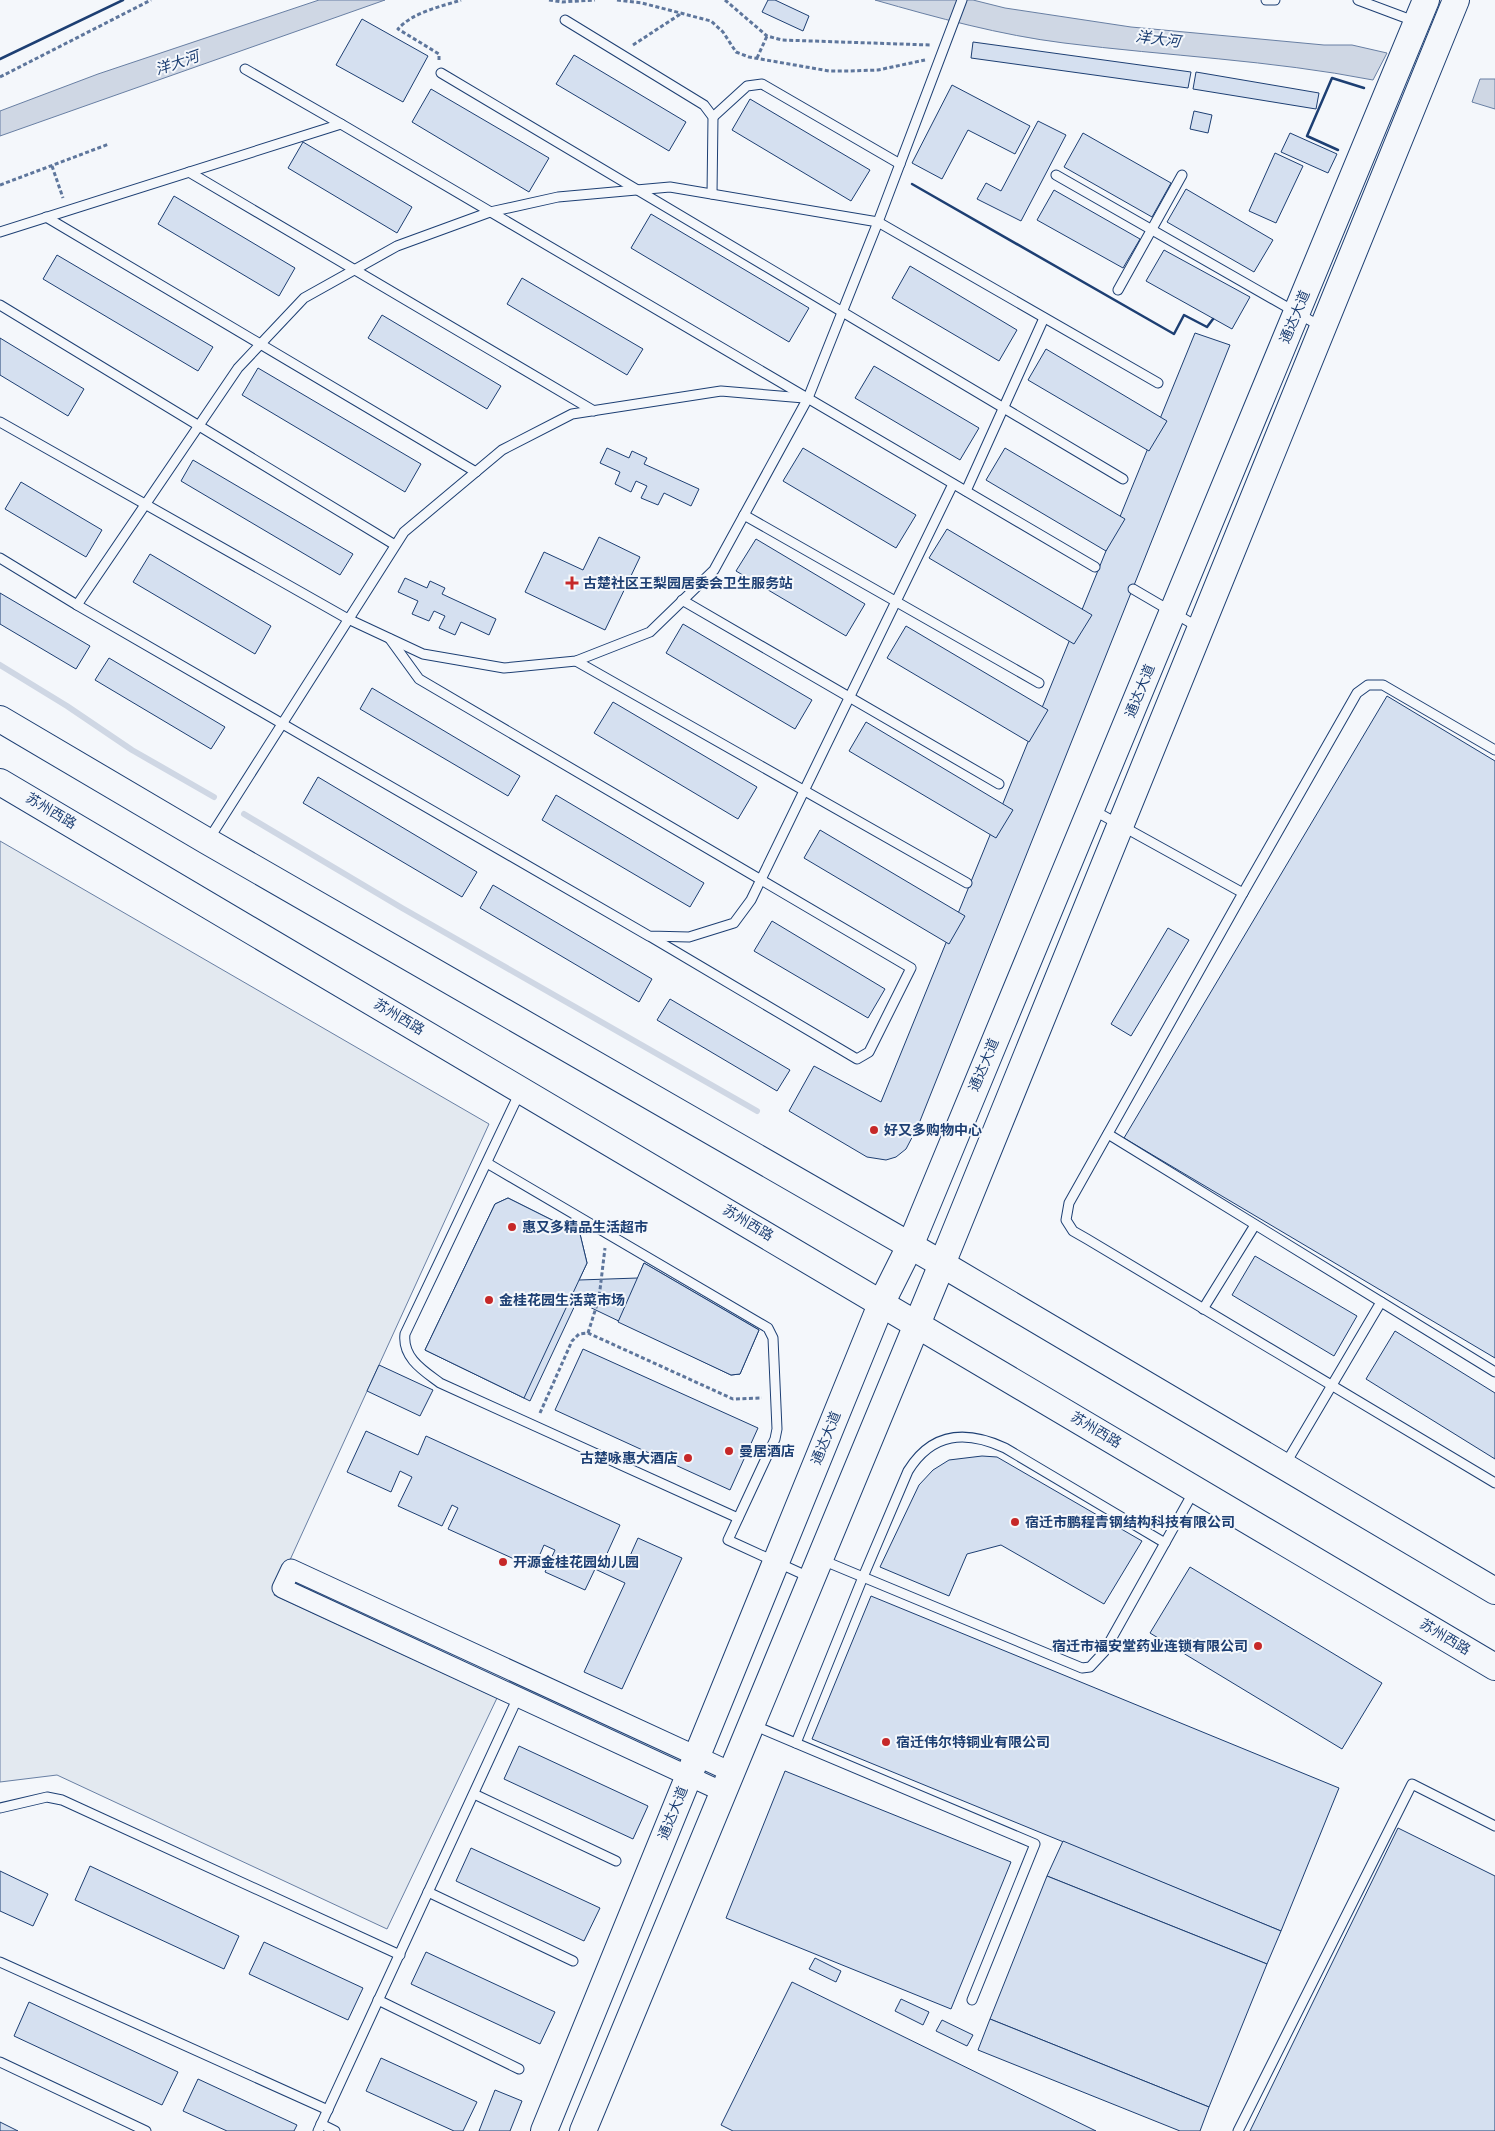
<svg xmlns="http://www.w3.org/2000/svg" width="1495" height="2131" viewBox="0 0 1495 2131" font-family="Signika,'Noto Sans SC',sans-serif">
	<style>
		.green { fill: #e3e9f0; stroke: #687fa3 }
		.water { fill: #cfd7e4; stroke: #687fa3 }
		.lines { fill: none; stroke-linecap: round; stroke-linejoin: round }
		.stream { stroke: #cfd7e4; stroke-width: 6 }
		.building { fill: #d5e0f0; stroke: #1d3f73 }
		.service-casing { stroke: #1d3f73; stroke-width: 11 }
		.minor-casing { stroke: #1d3f73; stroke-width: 21 }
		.secondary-casing { stroke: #1d3f73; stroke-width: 28 }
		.path { stroke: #5e769c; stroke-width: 3; stroke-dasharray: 4 2.5; stroke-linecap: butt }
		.service { stroke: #f4f7fb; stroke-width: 9 }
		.minor { stroke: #f4f7fb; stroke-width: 19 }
		.secondary { stroke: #f4f7fb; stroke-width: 26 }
		.wall { stroke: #1d3f73; stroke-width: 2.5 }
		.poi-dot { fill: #c62828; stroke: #f4f7fb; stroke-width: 2 }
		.labels { text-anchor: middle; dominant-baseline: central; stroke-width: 4; stroke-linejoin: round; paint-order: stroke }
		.street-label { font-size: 14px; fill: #1d3f73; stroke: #f4f7fb }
		.poi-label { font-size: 14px; font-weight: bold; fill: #1d3f73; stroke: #f4f7fb; text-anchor: start }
		.water-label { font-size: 15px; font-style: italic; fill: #1d3f73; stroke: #f4f7fb }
	</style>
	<rect width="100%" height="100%" fill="#f4f7fb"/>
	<!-- green -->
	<polygon class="green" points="0,841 489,1124 274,1595 497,1698 387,1929 57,1775 0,1782"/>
	<!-- water -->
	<g class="water">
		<polygon points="319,0 385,0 0,136 0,111 98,74"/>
		<path d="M875,0H973L1005,8L1131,27L1324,45H1352L1387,53L1373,80C1271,60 1167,56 1064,43C1000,35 938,18 875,0Z"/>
		<polygon points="1480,79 1495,79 1495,109 1472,102"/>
	</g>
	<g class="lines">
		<!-- stream -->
		<g class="stream">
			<polyline points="0,665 67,706 132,750 214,797"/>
			<polyline points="244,814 402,908 757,1111"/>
		</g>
	</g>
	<!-- building -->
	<g class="building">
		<polygon points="768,0 775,0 809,16 803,31 762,12"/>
		<polygon points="362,19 428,56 403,102 336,65"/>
		<polygon points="973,42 1191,72 1188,88 971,58"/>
		<polygon points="574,55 686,122 669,151 556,84"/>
		<polygon points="1196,72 1319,93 1316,109 1193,89"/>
		<polygon points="952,85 1030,126 1015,154 968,130 942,179 912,163"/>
		<polygon points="431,89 549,158 529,192 412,122"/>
		<polygon points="750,99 870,170 851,201 732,130"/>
		<polygon points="1194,111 1212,115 1208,133 1190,129"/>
		<polygon points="1038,121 1066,135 1021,221 977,199 986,183 1001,191"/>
		<polygon points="1083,133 1171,183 1152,217 1064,167"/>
		<polygon points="1290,133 1337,154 1328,173 1281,152"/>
		<polygon points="303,142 412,207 397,233 288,168"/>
		<polygon points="1275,153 1303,166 1276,223 1249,211"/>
		<polygon points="1186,189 1273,240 1254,272 1167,222"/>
		<polygon points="1054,190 1140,239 1123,268 1037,220"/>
		<polygon points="174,196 295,268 279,296 158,224"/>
		<polygon points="651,214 809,308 789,342 631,248"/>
		<polygon points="1164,250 1250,297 1232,329 1146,281"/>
		<polygon points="57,255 213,347 198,371 43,279"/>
		<polygon points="910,266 1017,330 999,361 892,298"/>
		<polygon points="522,278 643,349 627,375 507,304"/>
		<polygon points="382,315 501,386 487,409 368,338"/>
		<polygon points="1195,333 1230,345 918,1126 906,1149 896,1157 886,1160 867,1157 789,1111 814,1066 881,1102"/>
		<polygon points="0,338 84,389 68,416 0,375"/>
		<polygon points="1046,349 1167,421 1149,451 1028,380"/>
		<polygon points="874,366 979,428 960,460 855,398"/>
		<polygon points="258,368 421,464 405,492 242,395"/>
		<polygon points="607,448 629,458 632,451 647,458 644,464 699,489 691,506 664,493 658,505 641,498 647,486 636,481 631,492 615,484 620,472 600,463"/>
		<polygon points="803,448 916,515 896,548 783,481"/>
		<polygon points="1005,448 1125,519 1106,551 986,480"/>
		<polygon points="193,460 353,554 340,575 181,481"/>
		<polygon points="21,482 102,530 86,557 5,509"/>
		<polygon points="947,529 1092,615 1074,644 929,558"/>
		<polygon points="599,537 640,557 605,630 525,592 544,552 583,570"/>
		<polygon points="756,539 865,604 846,636 736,571"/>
		<polygon points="150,554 271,626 255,654 133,582"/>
		<polygon points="405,578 427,588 430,581 445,588 442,594 496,619 489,635 461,622 455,635 439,628 445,616 434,611 429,621 412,614 418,601 398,592"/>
		<polygon points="0,593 90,646 76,669 0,624"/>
		<polygon points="683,624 812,700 795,729 666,653"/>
		<polygon points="906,626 1048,710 1029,742 887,658"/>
		<polygon points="109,658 225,727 211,749 95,680"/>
		<polygon points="372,688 520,776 508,796 360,709"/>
		<polygon points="1387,696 1495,761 1495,1358 1124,1138"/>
		<polygon points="613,702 757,787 738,819 594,733"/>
		<polygon points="866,722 1013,810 996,838 849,751"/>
		<polygon points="318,777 477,872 462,897 303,803"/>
		<polygon points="556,795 704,883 690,907 542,820"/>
		<polygon points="820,830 965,916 949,944 804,858"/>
		<polygon points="493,885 652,979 639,1002 480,908"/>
		<polygon points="772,921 885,989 868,1018 754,951"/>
		<polygon points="1168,928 1189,940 1131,1036 1111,1024"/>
		<polygon points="670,999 790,1070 777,1091 657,1020"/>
		<polygon points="508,1198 580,1234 587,1263 579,1280 638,1278 644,1263 759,1330 740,1374 731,1375 577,1301 530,1401 425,1350 495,1204"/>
		<polygon points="508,1198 580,1234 587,1263 524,1398 425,1350 495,1204"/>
		<polygon points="1255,1256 1357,1316 1334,1356 1232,1295"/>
		<polygon points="644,1263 759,1330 740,1374 731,1375 618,1322"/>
		<polygon points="1395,1331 1495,1393 1495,1459 1366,1379"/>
		<polygon points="583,1349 758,1428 730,1490 555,1410"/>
		<polygon points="379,1365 433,1390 420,1416 367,1391"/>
		<polygon points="366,1431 418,1455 426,1436 620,1525 605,1558 625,1567 638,1538 682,1558 622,1689 584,1672 625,1583 595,1569 585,1590 545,1572 555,1550 544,1545 534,1568 448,1529 458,1508 452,1505 442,1526 398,1506 412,1477 400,1471 391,1492 347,1472"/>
		<polygon points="982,1456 997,1457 1142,1541 1104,1604 1001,1545 967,1554 949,1596 880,1567 919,1485 933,1470 949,1460"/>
		<polygon points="1190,1567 1382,1683 1342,1749 1150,1633"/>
		<polygon points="871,1596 1339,1788 1281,1931 812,1739"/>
		<polygon points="519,1746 648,1806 633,1839 504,1779"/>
		<polygon points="785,1771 1011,1862 951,2009 726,1918"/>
		<polygon points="1398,1828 1495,1876 1495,2131 1250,2131"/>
		<polygon points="1063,1841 1281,1931 1267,1964 1047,1876"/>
		<polygon points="471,1848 600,1908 584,1941 456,1881"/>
		<polygon points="90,1866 239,1936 224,1969 75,1900"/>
		<polygon points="0,1871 48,1894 33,1926 0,1911"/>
		<polygon points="1047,1876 1267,1964 1209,2107 990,2019"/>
		<polygon points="264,1942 363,1988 348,2020 249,1974"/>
		<polygon points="426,1952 555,2012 540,2044 411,1984"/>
		<polygon points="815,1958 841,1971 836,1982 809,1969"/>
		<polygon points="792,1982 1096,2131 733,2131 721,2125"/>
		<polygon points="901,1999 929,2012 923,2025 895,2011"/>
		<polygon points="29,2002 178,2072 162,2105 14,2036"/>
		<polygon points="990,2019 1209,2107 1200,2131 1180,2131 978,2050"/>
		<polygon points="942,2020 973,2035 967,2046 936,2031"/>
		<polygon points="381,2058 477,2102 463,2131 454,2131 366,2091"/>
		<polygon points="198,2079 297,2125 294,2131 227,2131 183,2111"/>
		<polygon points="495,2090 522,2101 510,2131 479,2131"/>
		<polygon points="0,2122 18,2131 0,2131"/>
	</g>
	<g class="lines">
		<defs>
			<g id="service">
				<polyline points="1266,0 1275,0"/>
				<polyline points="1358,0 1414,21"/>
				<polyline points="565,20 704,105 713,117 712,194"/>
				<polyline points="245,69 341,124"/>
				<polyline points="441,73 1123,479"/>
				<polyline points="713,117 747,86 762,84 900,164"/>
				<polyline points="189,172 594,411"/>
				<polyline points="1056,175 1320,326"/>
				<polyline points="46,217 476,472"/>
				<polyline points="0,232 341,124 1095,567"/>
				<polyline points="1118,290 1182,175"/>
				<polyline points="0,305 395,545"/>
				<polyline points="0,422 348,619 423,654 504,668 576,661 650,632 714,570 808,398 878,222 962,0"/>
				<polyline points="966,491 1044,318"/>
				<polyline points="744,515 1039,683"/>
				<polyline points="0,558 77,605 649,936 689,937 734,923 751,900 953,484"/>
				<polyline points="1133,589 1198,627"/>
				<polyline points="682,600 999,784"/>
				<polyline points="77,605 238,368 304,298 397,246 490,212 558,197 670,187 878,222 1158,383"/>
				<polyline points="390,639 419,679 911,968 869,1052 857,1059 651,937"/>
				<polyline points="576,661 967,883"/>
				<polyline points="1093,810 1243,893 1069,1203 1066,1220 1073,1231 1087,1239 1495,1483"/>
				<polyline points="209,839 404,532 502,450 572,414 721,391 804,398"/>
				<polyline points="1243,893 1357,693 1368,685 1383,685 1495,750"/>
				<path d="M520,1092L405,1334C402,1358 424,1371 440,1383L738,1518"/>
				<polyline points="1108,1134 1495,1372"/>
				<polyline points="487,1163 768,1328 773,1338 777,1429 775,1439 728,1540 809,1577"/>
				<polyline points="1203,1309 1255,1225"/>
				<polyline points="1286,1463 1381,1302"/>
				<polyline points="822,1560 1082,1668 1090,1667 1104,1652 1194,1491"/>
				<polyline points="753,1725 1035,1844 972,2000"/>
				<path d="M796,1743L863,1577L908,1471C932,1432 966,1430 1005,1448L1165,1543"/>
				<polyline points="474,1794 616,1861"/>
				<polyline points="0,1808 47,1797 62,1800 400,1955"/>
				<polyline points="428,1892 573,1961"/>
				<polyline points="0,1962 328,2110"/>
				<polyline points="378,2000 519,2069"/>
				<polyline points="0,2062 146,2131"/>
				<polyline points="321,2124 335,2131"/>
				<polyline points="318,2131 518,1697"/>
				<polyline points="1238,2131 1412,1784 1495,1826"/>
			</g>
			<polyline id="minor" points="723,1792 282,1588 291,1569 731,1772"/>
			<g id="secondary">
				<polyline points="0,719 207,841 942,1264 1495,1591"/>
				<polyline points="0,782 1495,1667"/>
				<polyline points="544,2131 882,1302 910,1246 1426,0"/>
				<polyline points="583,2131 942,1264 1456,0"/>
			</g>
		</defs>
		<!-- service casing -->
		<use href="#service" class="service-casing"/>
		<!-- minor casing -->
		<use href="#minor" class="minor-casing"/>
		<!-- secondary casing -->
		<use href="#secondary" class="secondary-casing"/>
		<!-- path -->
		<g class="path">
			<polyline points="549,0 562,2 595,0"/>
			<polyline points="617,0 642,3 711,21 723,32 736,52 749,57 829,71 850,71 878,70 925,60"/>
			<polyline points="725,0 767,36 782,40 930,45"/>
			<polyline points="633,45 682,13"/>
			<polyline points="757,58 767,36"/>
			<path d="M439,60V54L398,29C413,12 440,7 461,0"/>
			<polyline points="0,77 151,0"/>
			<polyline points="52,166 63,198"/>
			<polyline points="0,185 109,144"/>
			<polyline points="588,1333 599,1298 605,1248"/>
			<polyline points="540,1413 572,1341 579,1334 588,1333 733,1399 762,1398"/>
		</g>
		<!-- service -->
		<use href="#service" class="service"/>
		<!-- minor -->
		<use href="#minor" class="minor"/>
		<!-- secondary -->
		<use href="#secondary" class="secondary"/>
		<!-- wall -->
		<g class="wall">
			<polyline points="0,59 123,0"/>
			<polyline points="1338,150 1307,136 1332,78 1364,88"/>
			<polyline points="912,184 1174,334 1184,315 1207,327 1213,319"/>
		</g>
	</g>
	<!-- markers -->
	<g class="poi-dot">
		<path d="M569.5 575.5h5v5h5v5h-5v5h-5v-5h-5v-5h5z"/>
		<circle cx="874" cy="1130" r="5"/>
		<circle cx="512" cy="1227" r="5"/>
		<circle cx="489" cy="1300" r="5"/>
		<circle cx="729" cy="1451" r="5"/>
		<circle cx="688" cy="1458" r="5"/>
		<circle cx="1015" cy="1522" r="5"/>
		<circle cx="503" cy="1562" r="5"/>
		<circle cx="1258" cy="1646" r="5"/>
		<circle cx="886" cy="1742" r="5"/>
	</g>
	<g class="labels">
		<!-- street labels -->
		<g class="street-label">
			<text transform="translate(1295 317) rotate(-67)">通达大道</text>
			<text transform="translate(1140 691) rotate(-68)">通达大道</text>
			<text transform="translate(51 811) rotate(31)">苏州西路</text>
			<text transform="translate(399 1017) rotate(31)">苏州西路</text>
			<text transform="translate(984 1065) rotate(-67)">通达大道</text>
			<text transform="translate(748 1223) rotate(31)">苏州西路</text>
			<text transform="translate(1096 1430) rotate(31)">苏州西路</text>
			<text transform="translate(826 1438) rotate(-68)">通达大道</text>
			<text transform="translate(1445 1637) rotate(31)">苏州西路</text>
			<text transform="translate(673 1813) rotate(-68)">通达大道</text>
		</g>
		<!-- poi labels -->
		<g class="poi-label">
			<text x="583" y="583">古楚社区王梨园居委会卫生服务站</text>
			<text x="884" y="1130">好又多购物中心</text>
			<text x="522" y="1227">惠又多精品生活超市</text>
			<text x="499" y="1300">金桂花园生活菜市场</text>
			<text x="739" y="1451">曼居酒店</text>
			<text x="678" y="1458" text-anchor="end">古楚咏惠大酒店</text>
			<text x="1025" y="1522">宿迁市鹏程青钢结构科技有限公司</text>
			<text x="513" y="1562">开源金桂花园幼儿园</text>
			<text x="1248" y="1646" text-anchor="end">宿迁市福安堂药业连锁有限公司</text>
			<text x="896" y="1742">宿迁伟尔特铜业有限公司</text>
		</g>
		<!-- water labels -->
		<g class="water-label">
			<text transform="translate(1158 39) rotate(7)">洋大河</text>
			<text transform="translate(177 63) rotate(-19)">洋大河</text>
		</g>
	</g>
</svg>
